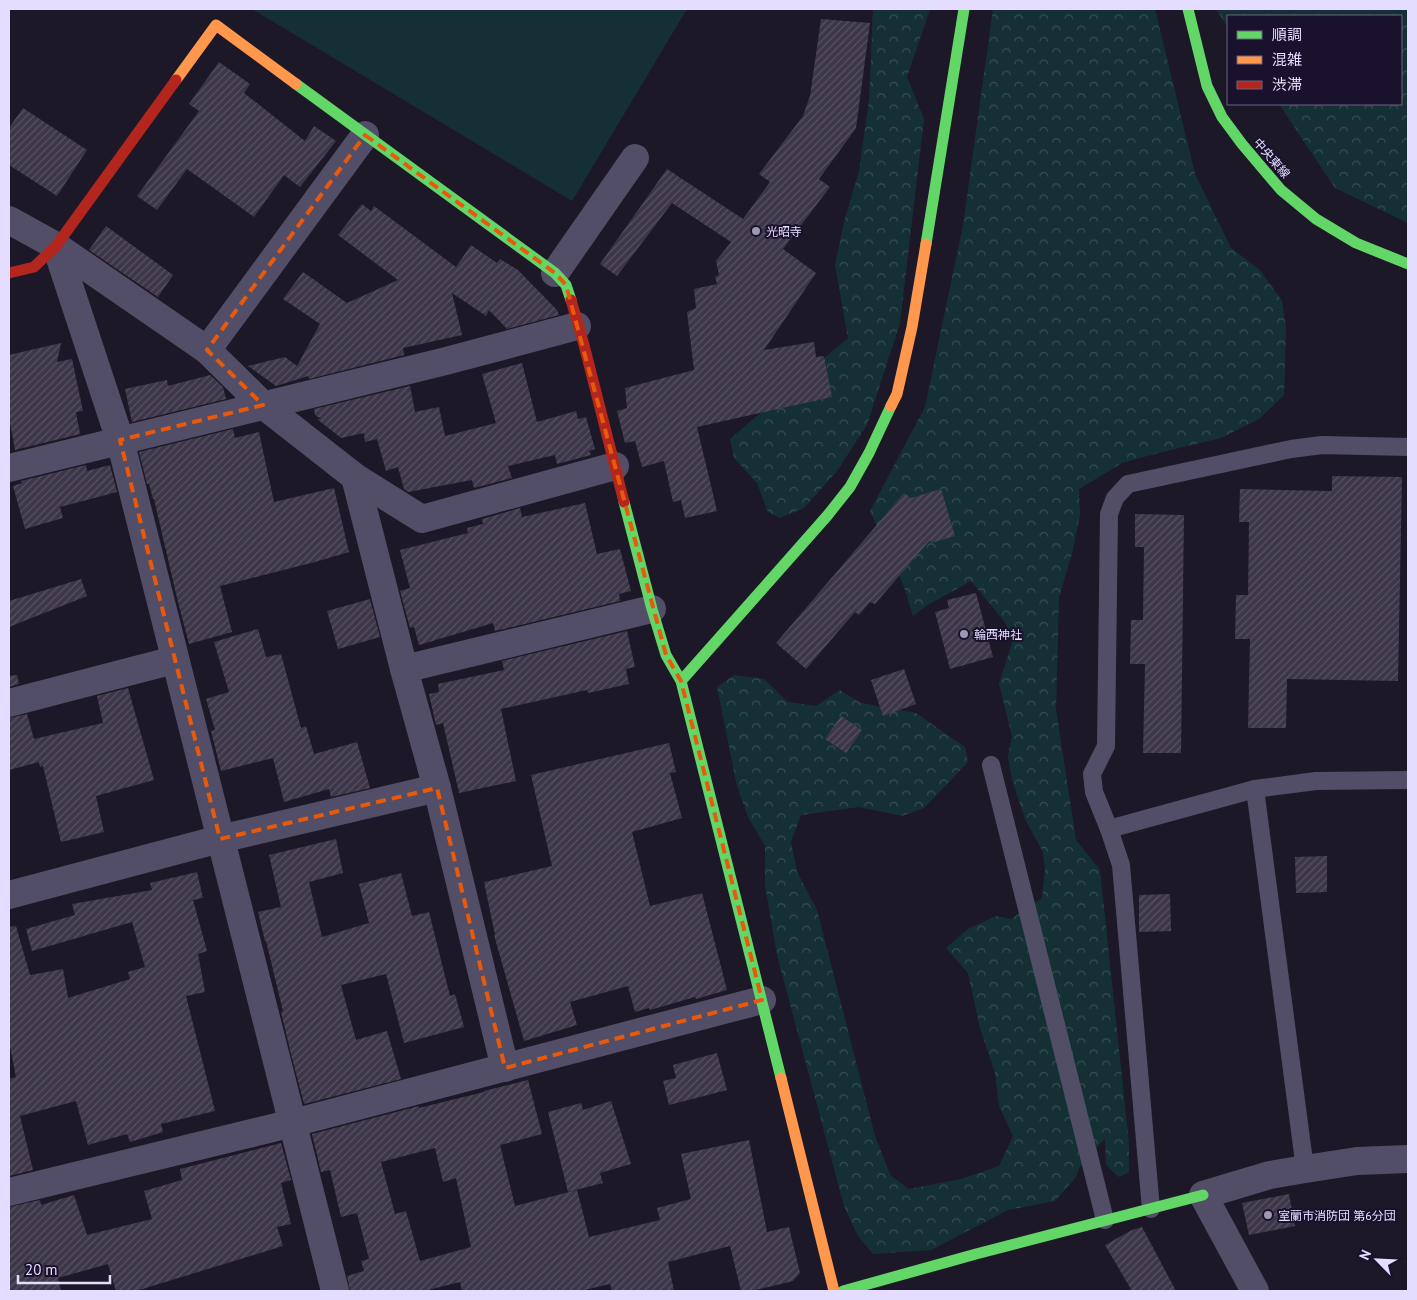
<svg xmlns="http://www.w3.org/2000/svg" width="1417" height="1300" viewBox="0 0 1417 1300" font-family="'PT Sans','Noto Sans JP',sans-serif">
	<style>
		.forest { fill: url(#forest-crowns) }
		.park { fill: #153035 }
		.building { fill: url(#building-hatch); fill-rule: evenodd }
		.lines { fill: none; stroke-linecap: round; stroke-linejoin: round }
		.lane { stroke: #524e67; stroke-width: 18 }
		.street { stroke: #524e67; stroke-width: 28 }
		.fast { stroke: #63d668; stroke-width: 11 }
		.slow { stroke: #ff974d; stroke-width: 11 }
		.jam { stroke: #b3261e; stroke-width: 11 }
		.marked { fill: none; stroke: #e8590c; stroke-width: 4; stroke-dasharray: 10 6; stroke-linejoin: round }
		.poi-dot { fill: #9f98b3; stroke: #1a122d; stroke-width: 2 }
		.labels { text-anchor: middle; dominant-baseline: central; stroke-width: 4; stroke-linejoin: round; paint-order: stroke }
		.street-label { font-size: 12px; fill: #e5ddff; stroke: #1a122d }
		.poi-label { font-size: 12px; fill: #e5ddff; stroke: #1a122d; text-anchor: start }
	</style>
	<defs>
		<pattern id="forest-crowns" width="20" height="18" patternUnits="userSpaceOnUse" patternTransform="scale(1.25)"><rect width="20" height="18" fill="#153035"/><path d="M2 6a3 3 0 1 1 6 0M12 15a3 3 0 1 1 6 0" fill="none" stroke="#374e53"/></pattern>
		<pattern id="building-hatch" width="6" height="6" patternUnits="userSpaceOnUse" patternTransform="scale(1.25)"><rect width="6" height="6" fill="#3c3648"/><path d="M-1 1l2-2M0 6l6-6M5 7l2-2" fill="none" stroke="#585363"/></pattern>
	</defs>
	<rect width="100%" height="100%" fill="#1d1827"/>
	<!-- forest -->
	<g class="forest">
		<polygon points="872,9 930,9 907,77 924,119 900,323 867,425 837,471 804,508 780,518 768,512 757,483 734,458 730,439 848,338 835,265 844,222 859,171 869,100 873,9"/>
		<polygon points="993,9 1155,9 1195,174 1231,248 1260,270 1282,301 1286,329 1284,395 1259,419 1221,438 1158,453 1122,463 1079,489 1080,515 1072,554 1059,597 1056,709 1076,840 1100,870 1129,1144 1129,1172 1119,1177 1106,1165 1105,1138 1079,1168 1076,1177 1055,1201 1008,1210 931,1250 873,1254 858,1236 844,1206 777,955 765,885 765,846 748,817 737,786 717,687 734,675 764,679 788,702 816,706 840,690 861,703 916,713 965,747 968,762 924,808 902,816 859,807 801,815 791,842 797,872 817,910 875,1136 891,1176 909,1189 961,1179 999,1166 1013,1136 999,1106 995,1073 980,1028 968,973 946,948 968,929 996,916 1011,919 1042,898 1045,871 1043,852 1025,819 1012,780 1008,756 1012,736 999,684 1012,643 1005,622 971,581 926,606 913,616 904,587 870,511 925,407 963,225"/>
		<polygon points="1216,9 1408,9 1408,223 1335,188 1279,104 1401,104 1401,16 1228,16 1228,28"/>
	</g>
	<!-- park -->
	<polygon class="park" points="252,9 687,9 572,201"/>
	<!-- building -->
	<g class="building">
		<polygon points="821,19 870,23 856,128 819,179 830,187 783,249 816,273 764,350 814,342 816,357 824,356 832,397 697,427 717,511 685,518 681,500 673,502 664,461 642,467 635,441 625,443 617,411 627,408 625,388 694,370 687,312 696,308 694,289 717,284 715,277 719,275 716,261 731,242 672,203 617,276 600,264 667,169 743,219 770,182 759,174 803,116 810,96"/>
		<polygon points="219,62 250,84 244,93 305,141 314,126 336,141 300,187 284,175 254,217 187,169 157,210 137,196 199,111 189,104"/>
		<polygon points="23,108 87,150 57,196 9,165 9,128"/>
		<polygon points="362,204 371,211 374,206 456,267 471,245 497,263 500,259 518,270 557,310 559,315 507,329 489,310 486,316 452,293 462,335 403,348 404,355 309,379 308,376 276,386 248,366 285,357 297,366 320,324 283,299 303,272 347,303 398,280 338,235"/>
		<polygon points="106,226 173,275 158,297 89,250"/>
		<polygon points="61,343 57,362 72,359 83,411 76,412 80,434 15,450 9,417 9,355"/>
		<polygon points="522,363 537,422 576,411 578,419 586,417 595,449 589,451 591,455 557,464 555,455 508,466 512,478 474,488 472,480 408,492 404,489 398,467 386,471 377,439 365,442 364,433 341,438 317,419 321,419 315,415 314,409 410,386 415,412 439,407 445,436 496,423 482,374"/>
		<polygon points="210,375 223,387 226,399 132,422 125,389 167,380 168,386"/>
		<polygon points="233,429 235,438 259,432 274,502 334,488 349,552 315,562 220,586 232,632 189,644 177,598 154,499 153,499 149,484 147,484 139,452"/>
		<polygon points="86,465 87,471 110,465 117,492 60,507 63,518 25,529 13,486 22,483 21,481"/>
		<polygon points="1332,476 1402,477 1398,681 1287,679 1286,728 1248,728 1250,639 1235,639 1236,595 1248,595 1249,522 1239,522 1240,489 1332,491"/>
		<polygon points="941,489 955,536 931,543 930,540 875,604 870,602 859,615 855,612 806,669 776,643 904,493 911,498"/>
		<polygon points="585,503 597,554 620,549 631,591 619,594 620,601 495,631 493,623 419,645 414,627 410,628 400,591 410,588 400,550 468,533 467,528 483,524 482,519 520,508 522,517"/>
		<polygon points="1135,514 1184,515 1181,753 1143,753 1145,664 1130,664 1131,620 1143,620 1144,547 1135,547"/>
		<polygon points="81,579 87,596 9,627 9,601"/>
		<polygon points="976,593 993,657 950,669 935,612 949,608 947,600"/>
		<polygon points="370,599 380,637 338,649 327,611"/>
		<polygon points="258,629 266,657 281,654 301,728 306,726 314,754 357,742 370,788 331,797 329,789 284,802 273,758 221,771 211,731 215,730 206,699 229,692 214,642"/>
		<polygon points="627,631 635,667 626,669 629,684 588,693 587,690 501,709 516,781 459,793 443,723 436,725 429,694 439,692 438,684 504,670 502,661"/>
		<polygon points="904,669 916,704 883,716 871,680"/>
		<polygon points="17,675 19,684 9,687 9,676"/>
		<polygon points="128,688 154,780 96,796 104,832 61,842 43,766 40,767 39,762 9,770 9,718 27,714 34,739 103,723 97,696"/>
		<polygon points="841,716 862,730 846,753 825,739"/>
		<polygon points="669,743 676,772 670,773 682,818 632,832 650,906 702,893 727,990 696,999 695,997 650,1010 649,1008 635,1012 628,986 570,1002 577,1025 524,1041 494,935 495,935 484,882 552,866 531,775"/>
		<polygon points="336,839 343,873 309,882 322,937 369,923 359,884 401,873 412,916 429,912 450,996 455,994 464,1027 404,1043 386,974 341,985 356,1040 387,1031 401,1079 304,1104 291,1054 281,1012 283,1011 266,941 265,941 258,912 281,907 269,855"/>
		<polygon points="1327,856 1327,892 1296,893 1295,857"/>
		<polygon points="197,872 203,898 193,900 207,951 198,954 205,992 186,996 215,1111 161,1124 163,1132 130,1142 127,1134 88,1145 76,1101 20,1116 33,1170 9,1176 9,1079 16,1077 9,1042 9,927 16,926 30,975 63,969 68,998 130,979 128,972 145,967 132,922 32,951 26,929 75,915 72,904 152,890 150,883"/>
		<polygon points="1170,894 1171,931 1139,932 1139,895"/>
		<polygon points="717,1053 727,1090 669,1105 663,1081 676,1078 673,1065"/>
		<path d="M528,1080L542,1134L500,1145L515,1206L577,1190L589,1237L660,1220L657,1208L691,1199L681,1154L749,1140L767,1232L789,1227L800,1273L793,1281L751,1291H741L730,1246L668,1262L674,1291H612L610,1284L580,1291H462L460,1282L424,1291H350L347,1276L364,1271L361,1261L369,1259L357,1213L341,1217L330,1170L321,1172L312,1134L419,1106V1108L484,1092V1091ZM435,1148L443,1182L456,1178L471,1247L420,1261L406,1211L395,1214L381,1162Z"/>
		<polygon points="611,1101 631,1164 600,1173 603,1183 568,1192 548,1112 581,1103 583,1110"/>
		<polygon points="281,1143 291,1180 281,1183 291,1224 277,1227 283,1246 136,1291 116,1291 108,1264 58,1278 61,1291 9,1291 9,1207 40,1200 41,1205 74,1195 87,1235 152,1219 144,1191 182,1180 180,1169"/>
		<polygon points="1289,1194 1295,1226 1249,1235 1242,1203"/>
		<polygon points="1142,1227 1176,1291 1132,1291 1105,1245 1132,1230"/>
	</g>
	<g class="lines">
		<!-- lane -->
		<g class="lane">
			<polyline points="991,765 1105,1220"/>
			<polyline points="1255,789 1305,1169"/>
			<polyline points="1109,829 1255,789 1316,781 1408,780"/>
			<polyline points="1151,1209 1121,865 1109,829 1094,792 1092,774 1106,746 1109,514 1115,498 1128,484 1291,449 1322,445 1408,447"/>
		</g>
		<!-- street -->
		<g class="street">
			<polyline points="9,220 56,246 207,350 263,405 355,477 422,519 615,466"/>
			<polyline points="56,246 120,440 335,1291"/>
			<polyline points="555,273 635,158"/>
			<polyline points="207,350 365,135"/>
			<polyline points="9,468 446,361 577,326"/>
			<polyline points="355,477 404,669 437,788 505,1068"/>
			<polyline points="404,669 652,609"/>
			<polyline points="9,703 174,660"/>
			<polyline points="9,895 220,839 437,788"/>
			<polyline points="9,1192 293,1123 762,1000"/>
			<polyline points="1255,1291 1203,1195 1270,1175 1305,1169 1357,1161 1408,1159"/>
		</g>
		<!-- fast -->
		<g class="fast">
			<polyline points="1188,9 1207,86 1222,117 1242,144 1281,190 1316,219 1356,243 1408,264"/>
			<polyline points="296,84 555,273 566,285 571,300"/>
			<polyline points="926,244 964,9"/>
			<polyline points="624,502 652,609 666,655 681,681 781,1078"/>
			<polyline points="681,681 827,516 850,487 869,453 891,406"/>
			<polyline points="843,1291 976,1254 1203,1195"/>
		</g>
		<!-- slow -->
		<g class="slow">
			<polyline points="176,80 216,25 296,84"/>
			<polyline points="891,406 897,394 912,327 926,244"/>
			<polyline points="781,1078 834,1291"/>
		</g>
		<!-- jam -->
		<g class="jam">
			<polyline points="9,273 34,267 56,246 176,80"/>
			<polyline points="571,300 584,345 624,502"/>
		</g>
	</g>
	<!-- marked area -->
	<path class="marked" d="M365,135L555,273L566,285L666,655L681,681L762,1000L505,1068L437,788L220,839L120,440L263,405L207,350Z"/>
	<!-- markers -->
	<g class="poi-dot">
		<circle cx="756" cy="231" r="5"/>
		<circle cx="964" cy="634" r="5"/>
		<circle cx="1268" cy="1215" r="5"/>
	</g>
	<g class="labels">
		<!-- street labels -->
		<g class="street-label">
			<text transform="translate(1272 158) rotate(49)">中央東線</text>
		</g>
		<!-- poi labels -->
		<g class="poi-label">
			<text x="766" y="231">光昭寺</text>
			<text x="974" y="634">輪西神社</text>
			<text x="1278" y="1215">室蘭市消防団 第6分団</text>
		</g>
	</g>
	<!-- border -->
	<rect width="1417" height="1300" fill="none" stroke="#e5ddff" stroke-width="20"/>
	<!-- legend -->
	<rect x="1227" y="15" width="175" height="90" fill="#1a122d" stroke="#6b6381"/>
	<rect x="1237" y="31" width="25" height="8" fill="#63d668" stroke="#6b6381"/>
	<text x="1272" y="40" font-size="15" fill="#e5ddff">順調</text>
	<rect x="1237" y="56" width="25" height="8" fill="#ff974d" stroke="#6b6381"/>
	<text x="1272" y="65" font-size="15" fill="#e5ddff">混雑</text>
	<rect x="1237" y="81" width="25" height="8" fill="#b3261e" stroke="#6b6381"/>
	<text x="1272" y="90" font-size="15" fill="#e5ddff">渋滞</text>
	<!-- north arrow -->
	<g transform="translate(1377 1260) rotate(294)" stroke="#1a122d" stroke-width="4" paint-order="stroke">
	<path d="M0-4L9 19L0 12L-9 19Z" fill="#e5ddff"/>
	<text y="-8" font-size="14" font-weight="bold" text-anchor="middle" fill="#e5ddff">N</text>
	</g>
	<!-- scale -->
	<path d="M18 1275v8h92v-8" fill="none" stroke="#e5ddff" stroke-width="2.5"/>
	<text x="25" y="1275" font-size="15" fill="#e5ddff" stroke="#1a122d" stroke-width="4" paint-order="stroke">20 m</text>
</svg>
